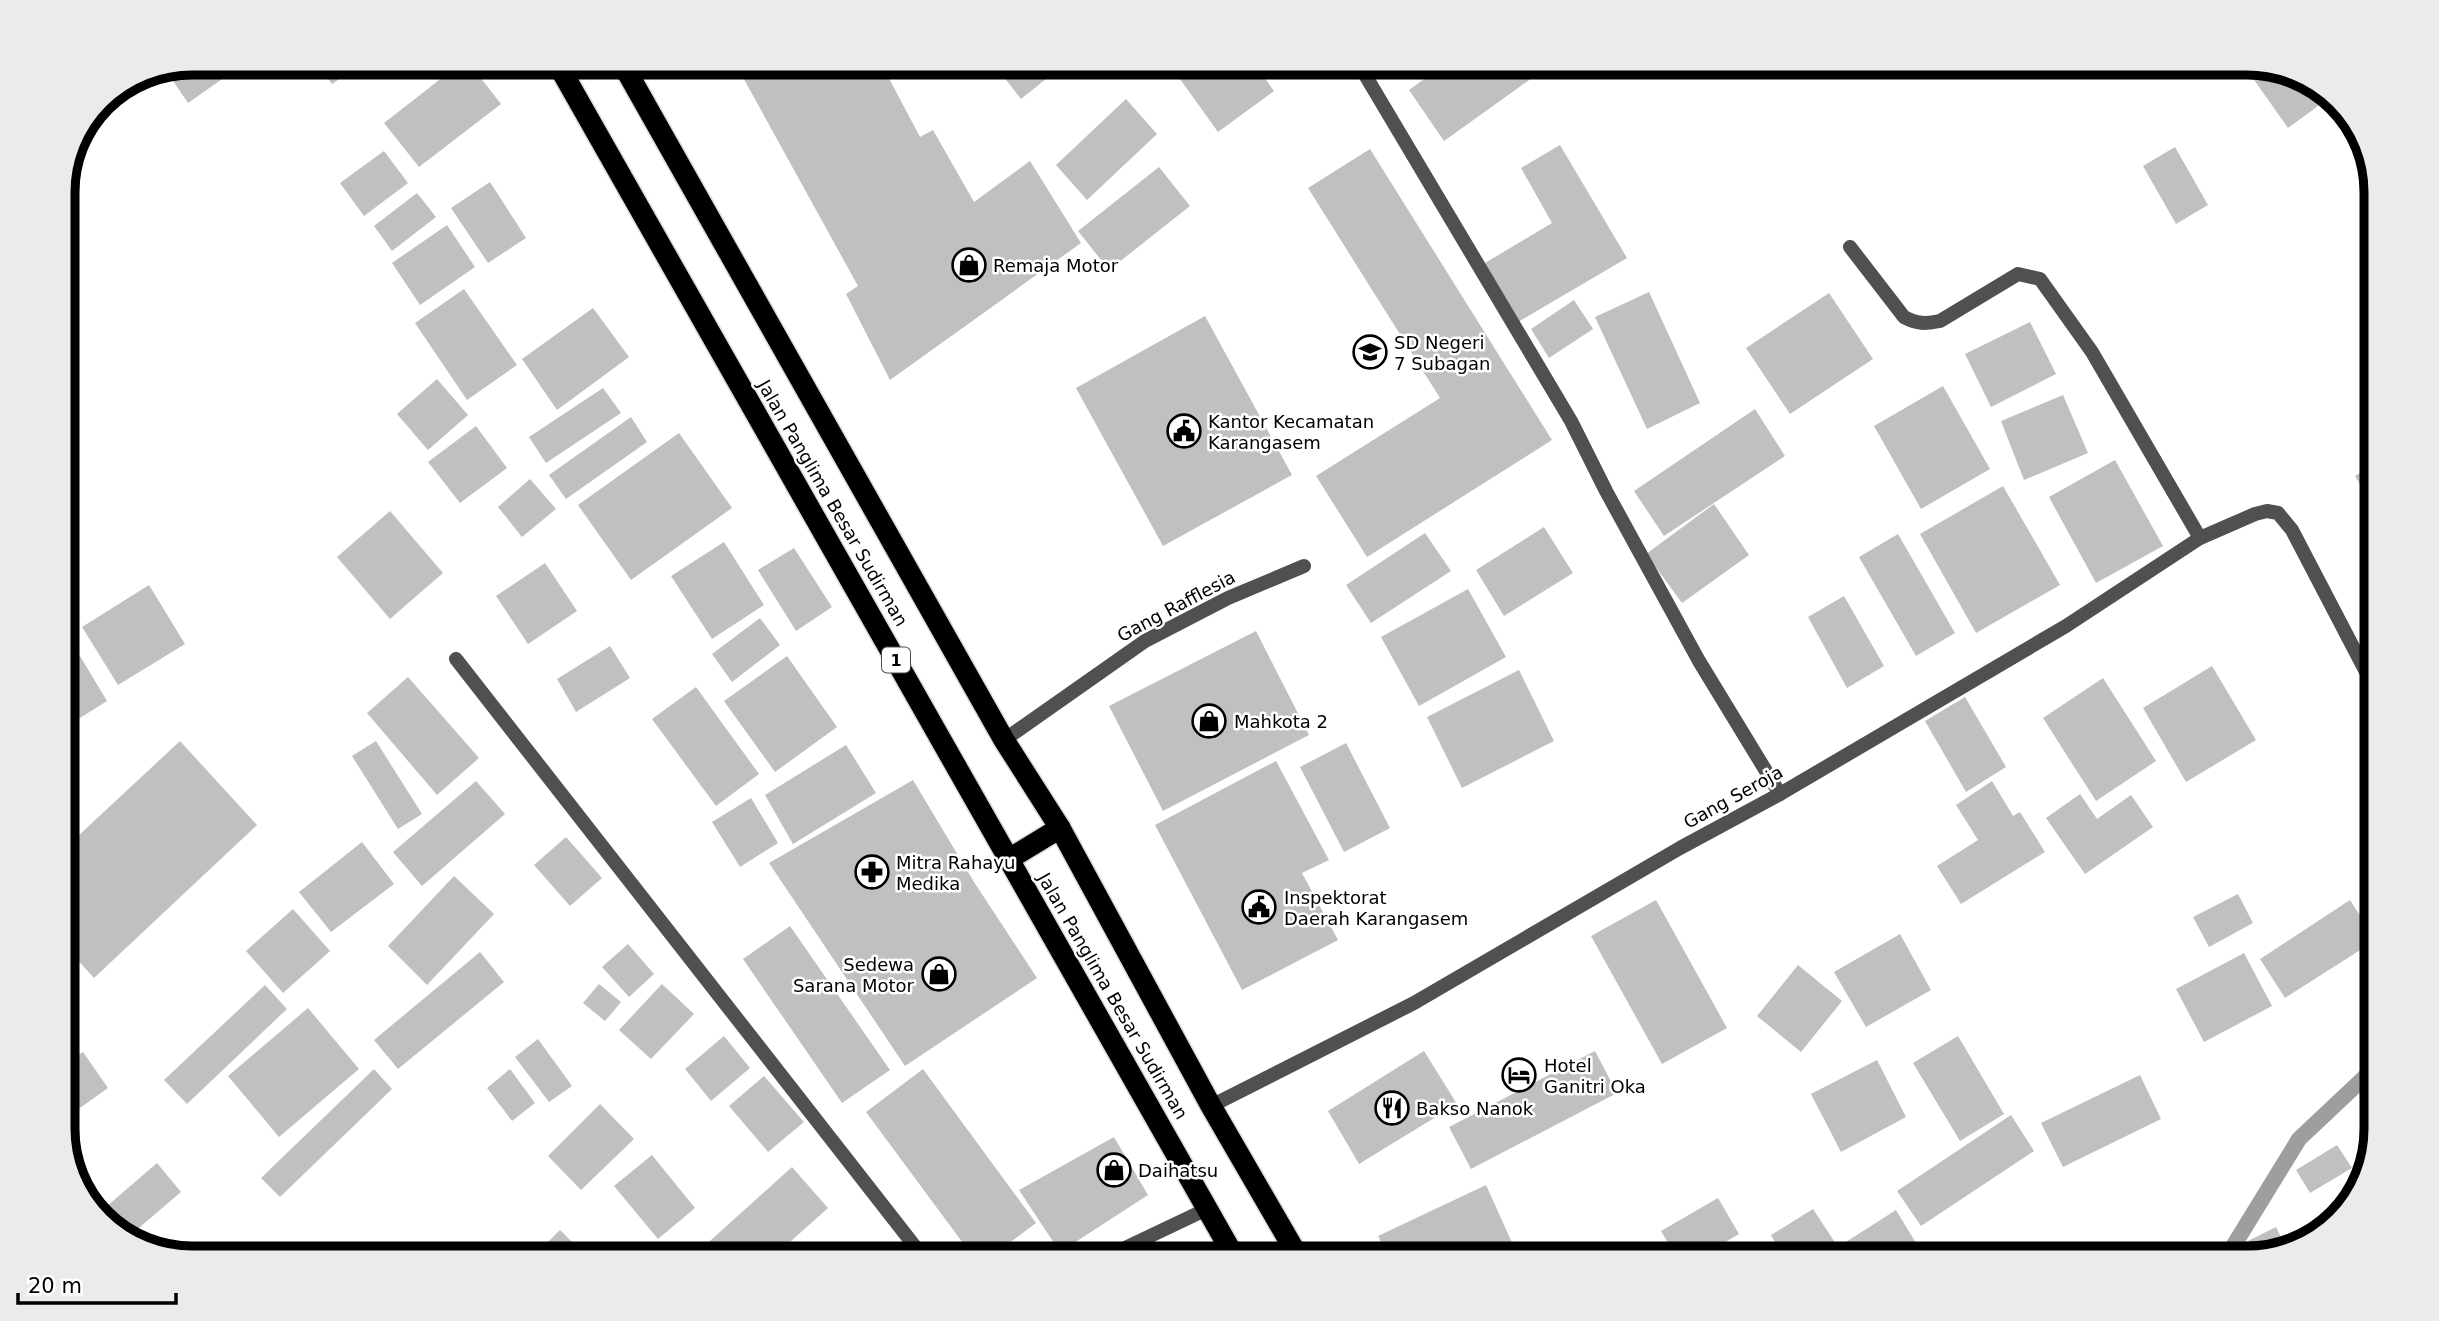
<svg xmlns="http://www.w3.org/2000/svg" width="2439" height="1321" viewBox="0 0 2439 1321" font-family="'DejaVu Sans',sans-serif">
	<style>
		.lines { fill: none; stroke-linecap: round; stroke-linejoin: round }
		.stream { stroke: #9e9e9e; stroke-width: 16 }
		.building { fill: #c0c0c0 }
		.highway-casing { stroke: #dbdbdb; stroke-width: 24 }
		.lane { stroke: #505050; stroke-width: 14 }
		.street { stroke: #505050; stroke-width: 14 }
		.highway { stroke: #000; stroke-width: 21 }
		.labels { text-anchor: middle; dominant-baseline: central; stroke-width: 5; stroke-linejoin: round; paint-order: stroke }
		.shield { fill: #fff; stroke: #4c4c4c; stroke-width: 2 }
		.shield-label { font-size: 16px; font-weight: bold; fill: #000 }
		.poi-label { font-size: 18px; fill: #000; stroke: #fff; text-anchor: start }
		.street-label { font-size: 18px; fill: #000; stroke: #fff }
		.rim { fill: none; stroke: #000; stroke-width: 9 }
	</style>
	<rect width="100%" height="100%" fill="#fff"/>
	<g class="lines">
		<!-- stream -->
		<polyline class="stream" points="2226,1258 2299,1139 2368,1074 2376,1069"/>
	</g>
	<!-- building -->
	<g class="building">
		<polygon points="192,63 245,63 188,103 165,69"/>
		<polygon points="317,63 363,63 332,84"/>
		<polygon points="461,63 469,63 501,104 419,167 384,123"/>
		<polygon points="735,63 891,63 883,67 920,137 933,130 974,202 1030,161 1081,243 890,380 846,294 858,286"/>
		<polygon points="993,63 1066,63 1021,99"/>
		<polygon points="1178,63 1254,63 1274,91 1218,132 1172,68"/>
		<polygon points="1446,63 1553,63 1444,141 1409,90"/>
		<polygon points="2260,66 2304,77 2329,98 2288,128 2250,74"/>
		<polygon points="1126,99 1157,134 1087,200 1056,165"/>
		<polygon points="1560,145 1627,258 1518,322 1485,263 1552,223 1521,168"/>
		<polygon points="2175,147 2208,205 2176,224 2143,166"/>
		<polygon points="1370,149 1552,440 1367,557 1316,476 1440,398 1308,188"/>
		<polygon points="384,151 408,183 364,216 340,183"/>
		<polygon points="1159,167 1190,206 1109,270 1078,231"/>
		<polygon points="490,182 526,238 488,263 451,208"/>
		<polygon points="417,193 436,217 392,251 374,226"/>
		<polygon points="447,225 475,267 420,305 392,263"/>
		<polygon points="464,289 517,365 467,400 415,323"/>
		<polygon points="1649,292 1700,403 1647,429 1595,317"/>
		<polygon points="1829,293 1873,359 1790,414 1746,348"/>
		<polygon points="1574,300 1593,329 1549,358 1531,329"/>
		<polygon points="593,308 629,357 557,410 522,359"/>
		<polygon points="1205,316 1292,475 1163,546 1076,388"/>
		<polygon points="2030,322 2056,374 1991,407 1965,354"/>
		<polygon points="437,379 468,415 428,450 397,414"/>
		<polygon points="1943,386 1990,469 1921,509 1874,426"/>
		<polygon points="603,388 621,413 546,463 529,437"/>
		<polygon points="2063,395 2088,453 2024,480 2001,421"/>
		<polygon points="1755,409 1785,456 1664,536 1634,491"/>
		<polygon points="631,417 647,442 566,499 549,475"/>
		<polygon points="476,426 507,468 460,503 428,462"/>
		<polygon points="679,433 732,508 631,580 578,505"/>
		<polygon points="2115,460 2163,546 2096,583 2049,497"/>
		<polygon points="2376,464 2376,511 2355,476"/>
		<polygon points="530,479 556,509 522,537 498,507"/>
		<polygon points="2003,486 2060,585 1976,633 1920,534"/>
		<polygon points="1714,504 1749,555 1682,603 1646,554"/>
		<polygon points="390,511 443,573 390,619 337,557"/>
		<polygon points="1544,527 1573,573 1504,616 1476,570"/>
		<polygon points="1425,533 1451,571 1371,623 1346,585"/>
		<polygon points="1898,534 1955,633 1916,656 1859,557"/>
		<polygon points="724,542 764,605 712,639 671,576"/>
		<polygon points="794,548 832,607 796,631 758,570"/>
		<polygon points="545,563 577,611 528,644 496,596"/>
		<polygon points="149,585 185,644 118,685 82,627"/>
		<polygon points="1468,589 1506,657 1419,706 1381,637"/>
		<polygon points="1844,596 1884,666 1847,688 1808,617"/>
		<polygon points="760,618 780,645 732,682 712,654"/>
		<polygon points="1256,631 1309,735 1163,811 1109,706"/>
		<polygon points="610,646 630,678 576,712 557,679"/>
		<polygon points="77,651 107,701 64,728 63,659"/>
		<polygon points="787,656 837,727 775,772 724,701"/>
		<polygon points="2212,666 2256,740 2186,782 2143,708"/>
		<polygon points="1519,670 1554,741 1462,788 1427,717"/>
		<polygon points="408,677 479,758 437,795 367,713"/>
		<polygon points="2103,678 2156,761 2096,801 2043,718"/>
		<polygon points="696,687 759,774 716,806 652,719"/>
		<polygon points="1965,697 2006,767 1966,792 1925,721"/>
		<polygon points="180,741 257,825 94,978 63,944 63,850"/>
		<polygon points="376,741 422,814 398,829 352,756"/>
		<polygon points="1346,743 1390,828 1344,852 1300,767"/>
		<polygon points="846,745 876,793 793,844 765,795"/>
		<polygon points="1276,761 1329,860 1302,873 1338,940 1242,990 1155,825"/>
		<polygon points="913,780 974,882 1037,978 905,1066 769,863"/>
		<polygon points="476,781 505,814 422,886 393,852"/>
		<polygon points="1992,781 2013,816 2020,812 2045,852 1961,904 1937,866 1978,840 1956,805"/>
		<polygon points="2080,794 2097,819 2131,795 2153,827 2085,874 2046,818"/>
		<polygon points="751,798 778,843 740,867 712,822"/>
		<polygon points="566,837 602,878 570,906 534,865"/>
		<polygon points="362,842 394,884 331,932 299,892"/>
		<polygon points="454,876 494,914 427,985 388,946"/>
		<polygon points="2238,894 2253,923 2209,947 2193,917"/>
		<polygon points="1656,900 1727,1028 1662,1064 1591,936"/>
		<polygon points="2350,900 2376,940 2285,998 2260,959"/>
		<polygon points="293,909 330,951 283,993 246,951"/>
		<polygon points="790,926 890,1070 842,1103 743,959"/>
		<polygon points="1900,934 1931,990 1866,1027 1834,972"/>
		<polygon points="628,944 654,974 629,997 602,967"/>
		<polygon points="480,952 504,982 398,1069 374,1040"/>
		<polygon points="2244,953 2272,1006 2204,1042 2176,989"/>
		<polygon points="1798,965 1842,1001 1801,1052 1757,1016"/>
		<polygon points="599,984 621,1002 605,1021 583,1003"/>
		<polygon points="662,984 694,1014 651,1059 619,1030"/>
		<polygon points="265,985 287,1009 187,1104 164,1080"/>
		<polygon points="308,1008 359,1069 279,1137 228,1076"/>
		<polygon points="724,1036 750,1068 711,1101 685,1069"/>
		<polygon points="1958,1036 2004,1114 1960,1141 1913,1063"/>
		<polygon points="538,1039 572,1086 549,1102 515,1057"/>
		<polygon points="1424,1051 1457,1104 1359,1164 1328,1111"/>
		<polygon points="1595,1051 1617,1093 1471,1169 1449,1127"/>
		<polygon points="83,1052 108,1088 63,1120 63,1066"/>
		<polygon points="1877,1060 1906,1117 1841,1152 1811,1094"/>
		<polygon points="374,1069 392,1089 280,1197 261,1178"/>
		<polygon points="510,1069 535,1103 512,1121 487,1088"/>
		<polygon points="923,1069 1036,1223 989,1258 974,1258 866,1112"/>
		<polygon points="2140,1075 2161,1119 2063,1167 2041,1123"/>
		<polygon points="764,1076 804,1122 768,1152 729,1106"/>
		<polygon points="600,1104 634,1139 581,1190 548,1156"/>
		<polygon points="2011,1115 2034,1151 1921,1226 1897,1191"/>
		<polygon points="1114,1137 1148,1195 1060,1252 1019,1190"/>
		<polygon points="2337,1145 2352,1168 2310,1193 2296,1170"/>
		<polygon points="652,1155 695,1208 658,1239 614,1186"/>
		<polygon points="157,1163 181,1192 127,1238 99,1213"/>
		<polygon points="792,1167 828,1208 772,1258 691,1258"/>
		<polygon points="1486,1185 1519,1258 1466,1258 1458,1242 1426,1258 1389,1258 1378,1236"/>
		<polygon points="1718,1198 1739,1234 1698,1258 1677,1258 1661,1231"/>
		<polygon points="1813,1209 1838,1247 1896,1210 1919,1248 1904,1258 1784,1258 1771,1235"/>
		<polygon points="2276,1227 2285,1246 2247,1258 2236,1258 2232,1249"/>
		<polygon points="560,1230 588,1258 532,1258"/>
	</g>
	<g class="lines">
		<defs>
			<g id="highway">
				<polyline points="557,63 1235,1258"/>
				<polyline points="622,63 1004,740 1060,828 1211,1106 1299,1258"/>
				<polyline points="1009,859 1060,828"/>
			</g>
		</defs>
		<!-- highway casing -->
		<use href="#highway" class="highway-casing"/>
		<!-- lane -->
		<polyline class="lane" points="1004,740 1145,641 1228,598 1304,566"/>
		<!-- street -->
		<g class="street">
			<polyline points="1358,63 1571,421 1606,491 1699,661 1780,794"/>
			<path d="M1850,247L1904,317C1917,324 1926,324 1940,321L2018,274L2040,279L2092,352L2200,538"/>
			<polyline points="456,659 924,1258"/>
			<polyline points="1211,1106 1414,1003 1680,848 1780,794 2066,626 2200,538 2255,514 2267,511 2278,513 2292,530 2376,691"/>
			<polyline points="1104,1258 1207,1209"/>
		</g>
		<!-- highway -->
		<use href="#highway" class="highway"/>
	</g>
	<!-- icons -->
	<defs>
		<symbol id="shop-ring" viewBox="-11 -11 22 22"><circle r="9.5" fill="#fff" stroke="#000" stroke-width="1.5"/><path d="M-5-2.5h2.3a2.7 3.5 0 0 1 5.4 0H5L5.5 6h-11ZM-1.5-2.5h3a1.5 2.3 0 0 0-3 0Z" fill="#000"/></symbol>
		<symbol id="school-ring" viewBox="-11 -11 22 22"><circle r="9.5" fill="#fff" stroke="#000" stroke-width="1.5"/><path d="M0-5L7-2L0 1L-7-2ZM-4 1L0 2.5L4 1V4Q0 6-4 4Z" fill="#000"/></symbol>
		<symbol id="civic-ring" viewBox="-11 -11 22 22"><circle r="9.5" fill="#fff" stroke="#000" stroke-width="1.5"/><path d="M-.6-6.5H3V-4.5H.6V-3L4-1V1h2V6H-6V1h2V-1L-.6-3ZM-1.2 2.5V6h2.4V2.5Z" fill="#000"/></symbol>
		<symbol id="pharmacy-ring" viewBox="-11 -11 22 22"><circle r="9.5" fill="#fff" stroke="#000" stroke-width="1.5"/><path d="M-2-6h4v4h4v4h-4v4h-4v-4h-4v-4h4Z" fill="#000"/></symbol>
		<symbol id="hotel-ring" viewBox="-11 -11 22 22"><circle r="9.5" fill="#fff" stroke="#000" stroke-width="1.5"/><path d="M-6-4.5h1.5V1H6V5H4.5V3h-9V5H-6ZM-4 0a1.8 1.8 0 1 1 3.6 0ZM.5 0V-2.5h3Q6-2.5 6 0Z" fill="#000"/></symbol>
		<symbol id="restaurant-ring" viewBox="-11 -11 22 22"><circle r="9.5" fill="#fff" stroke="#000" stroke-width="1.5"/><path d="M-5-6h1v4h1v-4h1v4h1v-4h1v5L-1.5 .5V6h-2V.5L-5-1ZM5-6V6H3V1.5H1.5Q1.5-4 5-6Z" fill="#000"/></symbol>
	</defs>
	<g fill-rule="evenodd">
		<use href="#shop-ring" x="950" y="246" width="38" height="38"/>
		<use href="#school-ring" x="1351" y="333" width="38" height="38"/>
		<use href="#civic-ring" x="1165" y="412" width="38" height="38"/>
		<use href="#shop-ring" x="1190" y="702" width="38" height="38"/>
		<use href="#pharmacy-ring" x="853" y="853" width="38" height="38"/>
		<use href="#civic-ring" x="1240" y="888" width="38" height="38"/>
		<use href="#shop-ring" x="920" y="955" width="38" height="38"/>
		<use href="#hotel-ring" x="1500" y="1056" width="38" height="38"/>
		<use href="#restaurant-ring" x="1373" y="1089" width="38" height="38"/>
		<use href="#shop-ring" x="1095" y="1151" width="38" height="38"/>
	</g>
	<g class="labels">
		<!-- shield labels -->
		<rect class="shield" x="882" y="647.5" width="28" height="25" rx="5"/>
		<g class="shield-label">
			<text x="896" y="660">1</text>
		</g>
		<!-- poi labels -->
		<g class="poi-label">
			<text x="993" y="265">Remaja Motor</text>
			<text x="1394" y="342">SD Negeri<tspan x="1394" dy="21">7 Subagan</tspan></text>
			<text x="1208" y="421">Kantor Kecamatan<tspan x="1208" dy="21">Karangasem</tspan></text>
			<text x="1234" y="721">Mahkota 2</text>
			<text x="896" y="862">Mitra Rahayu<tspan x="896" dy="21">Medika</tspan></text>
			<text x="1284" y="897">Inspektorat<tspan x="1284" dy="21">Daerah Karangasem</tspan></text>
			<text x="914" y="964" text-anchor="end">Sedewa<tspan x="914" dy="21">Sarana Motor</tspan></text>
			<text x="1544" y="1065">Hotel<tspan x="1544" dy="21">Ganitri Oka</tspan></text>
			<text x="1416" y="1108">Bakso Nanok</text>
			<text x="1138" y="1170">Daihatsu</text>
		</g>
		<!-- street labels -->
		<g class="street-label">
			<text transform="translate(833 503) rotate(60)">Jalan Panglima Besar Sudirman</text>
			<text transform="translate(1176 606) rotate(-28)">Gang Rafflesia</text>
			<text transform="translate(1733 797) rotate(-29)">Gang Seroja</text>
			<text transform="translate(1113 996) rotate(60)">Jalan Panglima Besar Sudirman</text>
		</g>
	</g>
	<!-- crop -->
	<path d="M0 0H2439V1321H0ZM192 75H2247A117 117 0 0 1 2364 192V1129A117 117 0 0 1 2247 1246H192A117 117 0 0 1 75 1129V192A117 117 0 0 1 192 75Z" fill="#ebebeb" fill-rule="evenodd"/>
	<path class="rim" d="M192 75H2247A117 117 0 0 1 2364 192V1129A117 117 0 0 1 2247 1246H192A117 117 0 0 1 75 1129V192A117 117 0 0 1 192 75Z"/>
	<!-- scale -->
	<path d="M18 1293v10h158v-10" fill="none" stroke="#000000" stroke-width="3.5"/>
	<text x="28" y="1293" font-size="21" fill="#000000" stroke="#ffffff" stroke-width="5" paint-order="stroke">20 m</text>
</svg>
